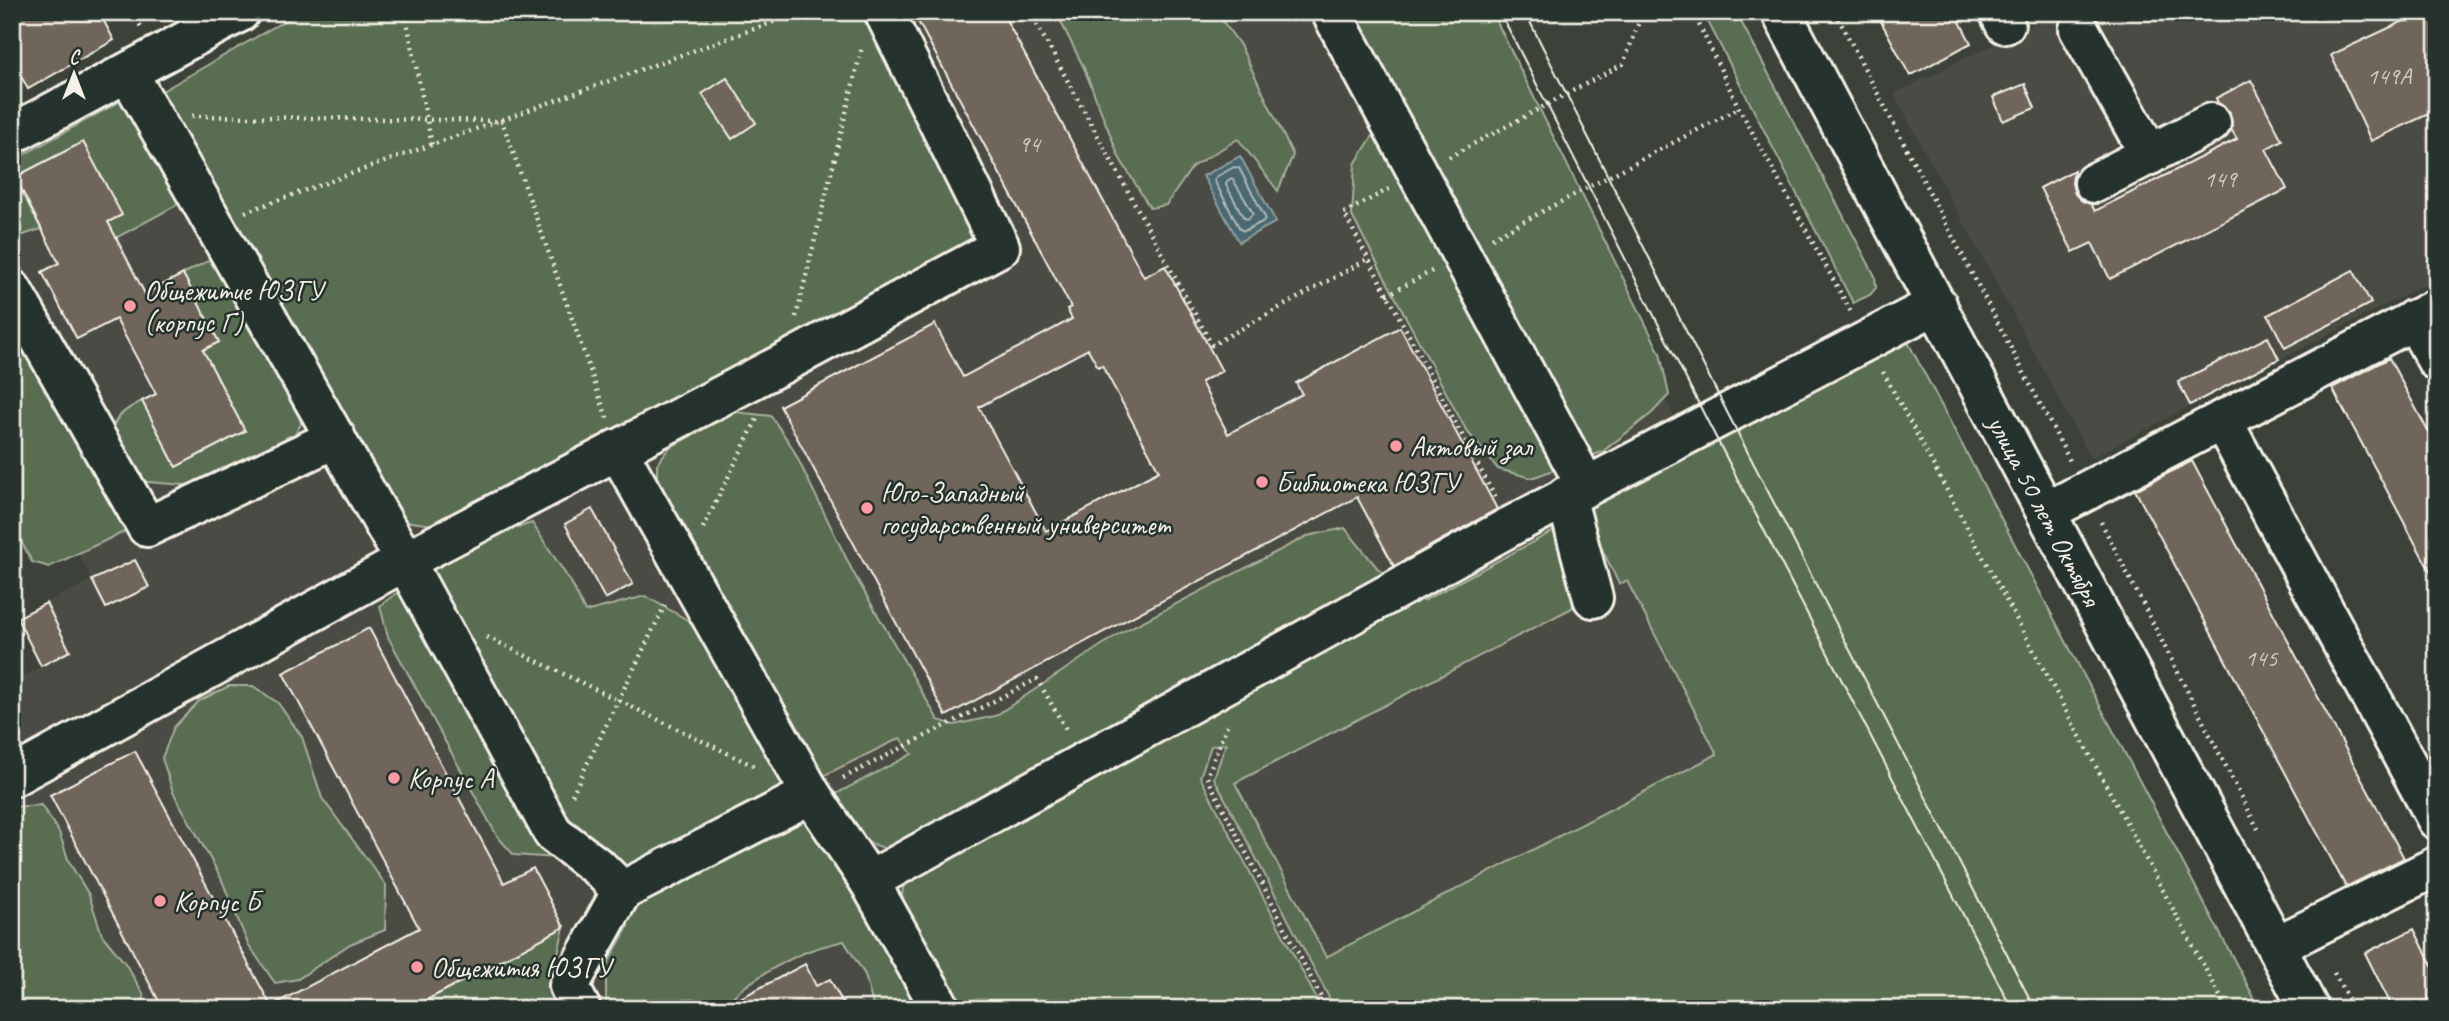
<svg xmlns="http://www.w3.org/2000/svg" width="2449" height="1021" viewBox="0 0 2449 1021" font-family="Caveat,sans-serif">
	<style>
		.built { fill: #4c4c44 }
		.green { fill: #596d51; stroke: #a6af9c; stroke-width: 2 }
		.water { fill: #4a6770; stroke: #8e9ea0; stroke-width: 2 }
		.lines { fill: none; stroke-linecap: round; stroke-linejoin: round }
		.shore { stroke: #b0bab8; stroke-width: 2 }
		.building { fill: #70655a; stroke: #f4f1e8; stroke-width: 2; fill-rule: evenodd }
		.minor-casing { stroke: #f4f1e8; stroke-width: 44 }
		.major-casing { stroke: #f4f1e8; stroke-width: 44 }
		.path { stroke: #f4f1e8; stroke-width: 4.5; stroke-dasharray: 2 5; stroke-linecap: butt }
		.minor { stroke: #26332d; stroke-width: 38 }
		.major { stroke: #26332d; stroke-width: 38 }
		.tram { stroke: #f4f1e8; stroke-width: 2 }
		.poi-dot { fill: #ff9aa2; stroke: #26332d; stroke-width: 2.5 }
		.labels { text-anchor: middle; dominant-baseline: central; stroke-width: 5; stroke-linejoin: round; paint-order: stroke }
		.number-label { font-size: 24px; fill: #d3cec4 }
		.poi-label { font-size: 28px; fill: #f4f1e8; stroke: #26332d; text-anchor: start }
		.street-label { font-size: 28px; fill: #f4f1e8; stroke: #26332d }
	</style>
	<rect width="100%" height="100%" fill="#3c423a"/>
	<filter id="ink" filterUnits="userSpaceOnUse"><feTurbulence type="fractalNoise" baseFrequency=".0143" numOctaves="2"/><feDisplacementMap in="SourceGraphic" scale="14" xChannelSelector="R" yChannelSelector="G"/><feConvolveMatrix kernelMatrix="1 2 1 2 8 2 1 2 1" color-interpolation-filters="sRGB"/></filter>
	<g filter="url(#ink)">
		<!-- built -->
		<g class="built">
			<polygon points="300,12 1469,12 1673,415 1675,501 1937,1009 12,1009 12,682 70,651 46,603 92,580 12,421 12,173"/>
			<polygon points="2059,12 2437,12 2437,278 2091,458 1894,94"/>
		</g>
		<!-- green -->
		<g class="green">
			<polygon points="300,12 872,12 978,217 977,246 434,525 403,521 157,94"/>
			<polygon points="1056,12 1216,12 1240,45 1293,155 1278,191 1238,139 1193,166 1166,205 1150,208 1119,157 1084,68"/>
			<polygon points="1344,12 1492,12 1660,353 1669,395 1652,413 1602,452 1532,478 1498,469 1466,430 1352,216 1355,164 1389,110"/>
			<polygon points="1703,12 1736,12 1875,276 1876,288 1870,295 1853,303"/>
			<polygon points="128,97 186,200 116,238 108,222 121,215 83,142 15,177 41,229 12,239 12,161"/>
			<path d="M217,256L299,407L301,424L293,437L198,486L135,481L110,436C114,417 124,410 142,401L176,467L245,431L203,350L219,342L183,274Z"/>
			<polygon points="12,316 128,530 49,567 32,562 12,524"/>
			<path d="M1899,334L1909,344L2260,1009H1335L1214,778L1226,743L1211,746L1200,777L1322,1009H962L905,905L902,895L904,883L891,850C858,843 848,823 828,798L912,754L900,738L817,779L657,485V464L669,448L735,412L771,416L792,447L853,572L938,720L954,725L995,716L1120,633L1307,536L1345,528L1379,570L1423,601L1557,529L1577,589L1572,608L1235,783L1326,957L1717,754L1627,581L1619,584L1584,512L1588,498Z"/>
			<path d="M532,523L572,584L585,612L645,596L698,626L860,907L888,939L926,1009H874L865,975L844,941C831,944 818,947 806,952C782,962 735,988 723,1009L606,1008V966L628,927V906L614,862L514,855L497,836L388,637L380,606L435,563L495,535Z"/>
			<polygon points="229,686 253,686 278,703 302,737 322,798 386,885 385,930 350,944 298,979 275,983 248,944 221,878 173,792 162,758 174,727 199,701"/>
			<polygon points="41,805 59,832 69,862 89,895 102,935 125,963 143,993 145,1009 12,1009 12,807"/>
			<polygon points="564,927 549,992 556,1009 410,1009"/>
		</g>
		<!-- water -->
		<polygon class="water" points="1240,156 1276,222 1239,242 1203,176"/>
		<g class="lines">
			<!-- shore -->
			<g class="shore">
				<polygon points="1234,167 1239,168 1265,217 1264,221 1244,231 1240,229 1214,180 1216,177"/>
				<polygon points="1232,178 1253,213 1248,219 1244,218 1226,185 1227,181"/>
			</g>
		</g>
		<!-- building -->
		<g class="building">
			<polygon points="12,12 99,12 114,40 28,89 21,76 12,80"/>
			<path d="M913,12H1002L1144,277L1165,266L1222,371L1201,382L1228,434L1302,394L1296,383L1400,327L1497,509L1394,566L1357,497L946,716L780,406L935,324L963,377L1072,319L1067,309L1071,307ZM1088,349L1098,367L1102,365L1159,471L1046,531L979,407Z"/>
			<polygon points="1876,12 1955,12 1971,43 1910,76"/>
			<polygon points="2423,12 2437,12 2437,110 2371,141 2331,55"/>
			<polygon points="727,78 756,123 732,139 702,94"/>
			<polygon points="2251,80 2282,140 2266,149 2287,189 2110,279 2092,243 2073,252 2040,188 2074,170 2072,183 2075,194 2082,201 2091,204 2095,211 2237,139 2231,129 2230,112 2218,103 2216,98"/>
			<polygon points="2025,84 2035,108 2003,121 1993,97"/>
			<polygon points="83,142 122,215 108,222 145,294 183,274 219,342 203,350 245,431 176,467 142,401 156,394 116,319 77,339 42,272 59,263 15,177"/>
			<polygon points="2353,270 2371,303 2285,348 2268,315"/>
			<polygon points="2268,337 2279,359 2190,405 2178,382"/>
			<polygon points="2389,358 2437,448 2437,584 2332,388"/>
			<polygon points="2192,461 2404,858 2346,887 2135,490"/>
			<polygon points="592,509 633,584 605,599 565,524"/>
			<polygon points="135,560 149,587 106,608 92,580"/>
			<polygon points="46,603 70,651 41,666 17,618"/>
			<polygon points="369,628 504,883 533,868 564,927 410,1009 163,1009 50,795 135,751 271,1006 419,928 283,673"/>
			<polygon points="2414,929 2437,975 2437,1009 2393,1009 2365,953"/>
			<polygon points="805,964 816,986 830,979 846,1009 720,1009"/>
		</g>
		<g class="lines">
			<defs>
				<g id="minor">
					<polyline points="1331,12 1586,486"/>
					<polyline points="1999,12 2005,24"/>
					<polyline points="2079,29 2150,155"/>
					<polyline points="128,73 405,561 553,833 600,869 622,891"/>
					<polyline points="12,134 240,12"/>
					<polyline points="2094,183 2211,123"/>
					<polyline points="12,290 147,527 336,438"/>
					<polyline points="2414,319 2437,361"/>
					<polyline points="2222,420 2437,820"/>
					<polyline points="617,449 811,794 869,881 941,1009"/>
					<polyline points="1566,496 1593,598"/>
					<polyline points="2046,512 2437,308"/>
					<polyline points="12,777 405,561 784,363 1000,247 884,12"/>
					<polyline points="869,881 1511,526 1937,304"/>
					<polyline points="2276,946 2437,866"/>
					<polyline points="581,1009 569,986 622,891 811,794"/>
				</g>
				<g id="major">
					<path id="s1" d="M1781,12L2309,1009"/>
				</g>
			</defs>
			<!-- minor casing -->
			<use href="#minor" class="minor-casing"/>
			<!-- major casing -->
			<use href="#major" class="major-casing"/>
			<!-- path -->
			<g class="path">
				<polyline points="133,12 141,27"/>
				<polyline points="405,12 432,145"/>
				<polyline points="1030,12 1212,345 1368,259"/>
				<polyline points="1693,12 1739,108 1851,312"/>
				<polyline points="1835,12 2070,461"/>
				<polyline points="192,116 502,121 607,418"/>
				<polyline points="1449,157 1623,64 1643,12"/>
				<polyline points="1389,189 1344,213 1495,497"/>
				<polyline points="245,212 801,12"/>
				<polyline points="1492,238 1739,108"/>
				<polyline points="1387,295 1432,271"/>
				<polyline points="796,317 862,47"/>
				<polyline points="1883,372 2227,1009"/>
				<polyline points="2101,522 2258,829"/>
				<polyline points="703,528 758,417"/>
				<polyline points="487,637 754,766"/>
				<polyline points="1227,725 1207,777 1327,1009"/>
				<polyline points="843,778 1037,679 1067,731"/>
				<polyline points="572,795 665,605"/>
				<polyline points="2334,973 2354,1009"/>
			</g>
			<!-- minor -->
			<use href="#minor" class="minor"/>
			<!-- major -->
			<use href="#major" class="major"/>
			<!-- tram -->
			<g class="tram">
				<polyline points="1500,12 1708,422 2012,1009"/>
				<polyline points="1525,12 1727,412 2035,1009"/>
			</g>
		</g>
	</g>
	<!-- markers -->
	<g class="poi-dot">
		<circle cx="130" cy="306" r="7"/>
		<circle cx="1396" cy="446" r="7"/>
		<circle cx="1262" cy="482" r="7"/>
		<circle cx="867" cy="508" r="7"/>
		<circle cx="394" cy="778" r="7"/>
		<circle cx="160" cy="901" r="7"/>
		<circle cx="417" cy="967" r="7"/>
	</g>
	<g class="labels">
		<!-- number labels -->
		<g class="number-label">
			<text x="2389" y="76">149А</text>
			<text x="1029" y="144">94</text>
			<text x="2220" y="179">149</text>
			<text x="2261" y="658">145</text>
		</g>
		<!-- poi labels -->
		<g class="poi-label">
			<text x="144" y="290">Общежитие ЮЗГУ<tspan x="144" dy="32">(корпус Г)</tspan></text>
			<text x="1410" y="446">Актовый зал</text>
			<text x="1276" y="482">Библиотека ЮЗГУ</text>
			<text x="881" y="492">Юго-Западный<tspan x="881" dy="32">государственный университет</tspan></text>
			<text x="408" y="778">Корпус А</text>
			<text x="174" y="901">Корпус Б</text>
			<text x="431" y="967">Общежития ЮЗГУ</text>
		</g>
		<!-- street labels -->
		<g class="street-label">
			<text stroke="none"><textPath href="#s1" startOffset="564">улица 50 лет Октября</textPath></text>
		</g>
	</g>
	<!-- margin -->
	<rect width="2449" height="1021" fill="none" stroke="#26332d" stroke-width="42"/>
	<rect x="21" y="21" width="2407" height="979" fill="none" stroke="#f4f1e8" stroke-width="2.5" filter="url(#ink)"/>
	<!-- north arrow -->
	<g transform="translate(74 74)" stroke="#26332d" stroke-width="5" paint-order="stroke">
	<path d="M0-5L12 26L0 18L-12 26Z" fill="#f4f1e8"/>
	<text y="-10" font-size="19" font-weight="bold" text-anchor="middle" fill="#f4f1e8">С</text>
	</g>
</svg>
